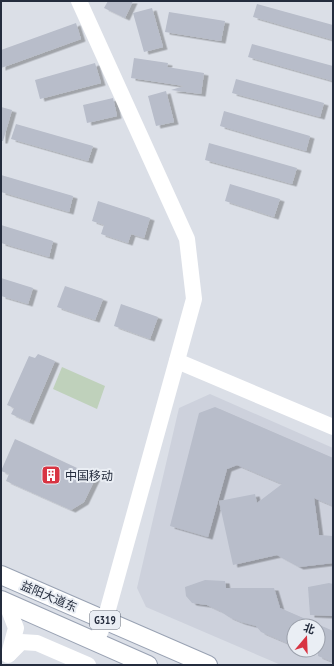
<svg xmlns="http://www.w3.org/2000/svg" width="334" height="666" viewBox="0 0 334 666" font-family="'PT Sans Narrow','Noto Sans SC',sans-serif">
	<style>
		.built { fill: #cdd1dc; fill-rule: evenodd }
		.green { fill: #bfd1bb }
		.building { fill: #b8bdca; filter: url(#shadow) }
		.lines { fill: none; stroke-linecap: round; stroke-linejoin: round }
		.primary-casing { stroke: #99a2b3; stroke-width: 20 }
		.secondary { stroke: #fff; stroke-width: 16 }
		.primary { stroke: #fff; stroke-width: 18 }
		.labels { text-anchor: middle; dominant-baseline: central; stroke-width: 4; stroke-linejoin: round; paint-order: stroke }
		.shield { fill: #eaeef4; stroke: #5f6674; stroke-width: 1 }
		.shield-label { font-size: 11px; font-weight: bold; fill: #242c3d }
		.poi-label { font-size: 12px; fill: #242c3d; stroke: #eaeef4; text-anchor: start }
		.street-label { font-size: 12px; fill: #242c3d; stroke: #eaeef4 }
	</style>
	<defs>
		<filter id="shadow"><feDropShadow dx="4.5" dy="2.5" stdDeviation="0" flood-color="#0004"/></filter>
	</defs>
	<rect width="100%" height="100%" fill="#dbdfe7"/>
	<!-- built -->
	<path class="built" d="M210,394L333,448V665H281L146,607L137,588L179,408ZM294,626H318V650H294Z"/>
	<!-- green -->
	<polygon class="green" points="62,367 105,386 97,409 53,389"/>
	<!-- building -->
	<g class="building">
		<polygon points="108,1 133,1 125,18 104,8"/>
		<polygon points="257,4 333,25 333,40 253,17"/>
		<polygon points="152,8 163,47 144,52 133,13"/>
		<polygon points="169,12 225,21 221,41 165,32"/>
		<polygon points="76,23 81,39 1,68 1,50"/>
		<polygon points="252,44 333,66 333,81 248,57"/>
		<polygon points="134,58 168,63 167,67 204,73 201,94 171,90 184,86 131,78"/>
		<polygon points="95,63 101,83 40,99 35,80"/>
		<polygon points="236,79 324,103 320,117 232,93"/>
		<polygon points="166,91 174,122 156,126 148,96"/>
		<polygon points="113,98 117,116 87,123 83,105"/>
		<polygon points="1,107 12,110 3,141 1,141"/>
		<polygon points="224,111 310,136 306,151 220,126"/>
		<polygon points="16,124 93,146 88,161 11,139"/>
		<polygon points="209,143 297,168 292,184 205,160"/>
		<polygon points="1,175 73,196 69,212 1,192"/>
		<polygon points="230,184 280,199 274,217 225,201"/>
		<polygon points="98,201 150,218 144,238 131,234 128,243 101,234 104,225 92,221"/>
		<polygon points="1,225 53,241 49,257 1,243"/>
		<polygon points="1,278 33,288 28,304 1,296"/>
		<polygon points="65,286 103,299 95,320 57,307"/>
		<polygon points="121,304 158,317 150,339 114,326"/>
		<polygon points="38,354 55,361 29,422 11,414 14,408 7,405 29,356 35,358"/>
		<polygon points="215,407 333,458 333,506 314,498 319,535 333,536 333,563 299,567 277,555 233,565 219,501 255,494 257,503 282,484 237,465 227,469 208,537 170,526 199,413"/>
		<polygon points="15,439 96,477 84,502 71,510 6,481 9,474 1,471"/>
		<polygon points="205,580 225,581 226,588 274,588 280,608 333,631 333,662 318,656 318,626 294,626 294,646 261,632 256,626 241,622 229,617 220,611 207,605 192,603 186,596 185,587"/>
		<polygon points="329,583 333,584 333,616 310,615 308,587"/>
	</g>
	<g class="lines">
		<defs>
			<g id="primary">
				<polyline points="1,575 208,665"/>
				<polyline points="1,600 148,665"/>
			</g>
		</defs>
		<!-- primary casing -->
		<use href="#primary" class="primary-casing"/>
		<!-- secondary -->
		<g class="secondary">
			<polyline points="79,1 187,239 194,299 105,620 96,642"/>
			<polyline points="177,361 333,427"/>
			<polyline points="6,602 16,628 9,654"/>
			<polyline points="8,655 21,642 37,643 88,665"/>
		</g>
		<!-- primary -->
		<use href="#primary" class="primary"/>
	</g>
	<!-- icons -->
	<defs>
		<symbol id="building-square" viewBox="-11 -11 22 22"><rect x="-9" y="-9" width="18" height="18" rx="4" fill="#d83442" stroke="#eaeef4"/><path d="M-4-6H4V6H1V3H-1V6H-4ZM-2.5-4.3h1.7v1.8h-1.7ZM.8-4.3h1.7v1.8H.8ZM-2.5-1h1.7V.8h-1.7ZM.8-1h1.7V.8H.8Z" fill="#fff"/></symbol>
	</defs>
	<g fill-rule="evenodd">
		<use href="#building-square" x="40" y="464" width="22" height="22"/>
	</g>
	<g class="labels">
		<!-- shield labels -->
		<rect class="shield" x="90" y="611" width="30" height="18" rx="3"/>
		<g class="shield-label">
			<text x="105" y="620">G319</text>
		</g>
		<!-- poi labels -->
		<g class="poi-label">
			<text x="65" y="475">中国移动</text>
		</g>
		<!-- street labels -->
		<g class="street-label">
			<text transform="translate(49 596) rotate(23)">益阳大道东</text>
		</g>
	</g>
	<!-- border -->
	<rect width="334" height="666" fill="none" stroke="#242c3d" stroke-width="4"/>
	<!-- north arrow -->
	<g transform="translate(306 638) rotate(19)"><circle r="19" fill="#eaeef4" stroke="#9ba0ab"/>
	<path d="M0-3L7 15L0 10L-7 15Z" fill="#d83442"/>
	<text y="-6" font-size="11" font-weight="bold" text-anchor="middle" fill="#242c3d">北</text>
	</g>
</svg>
